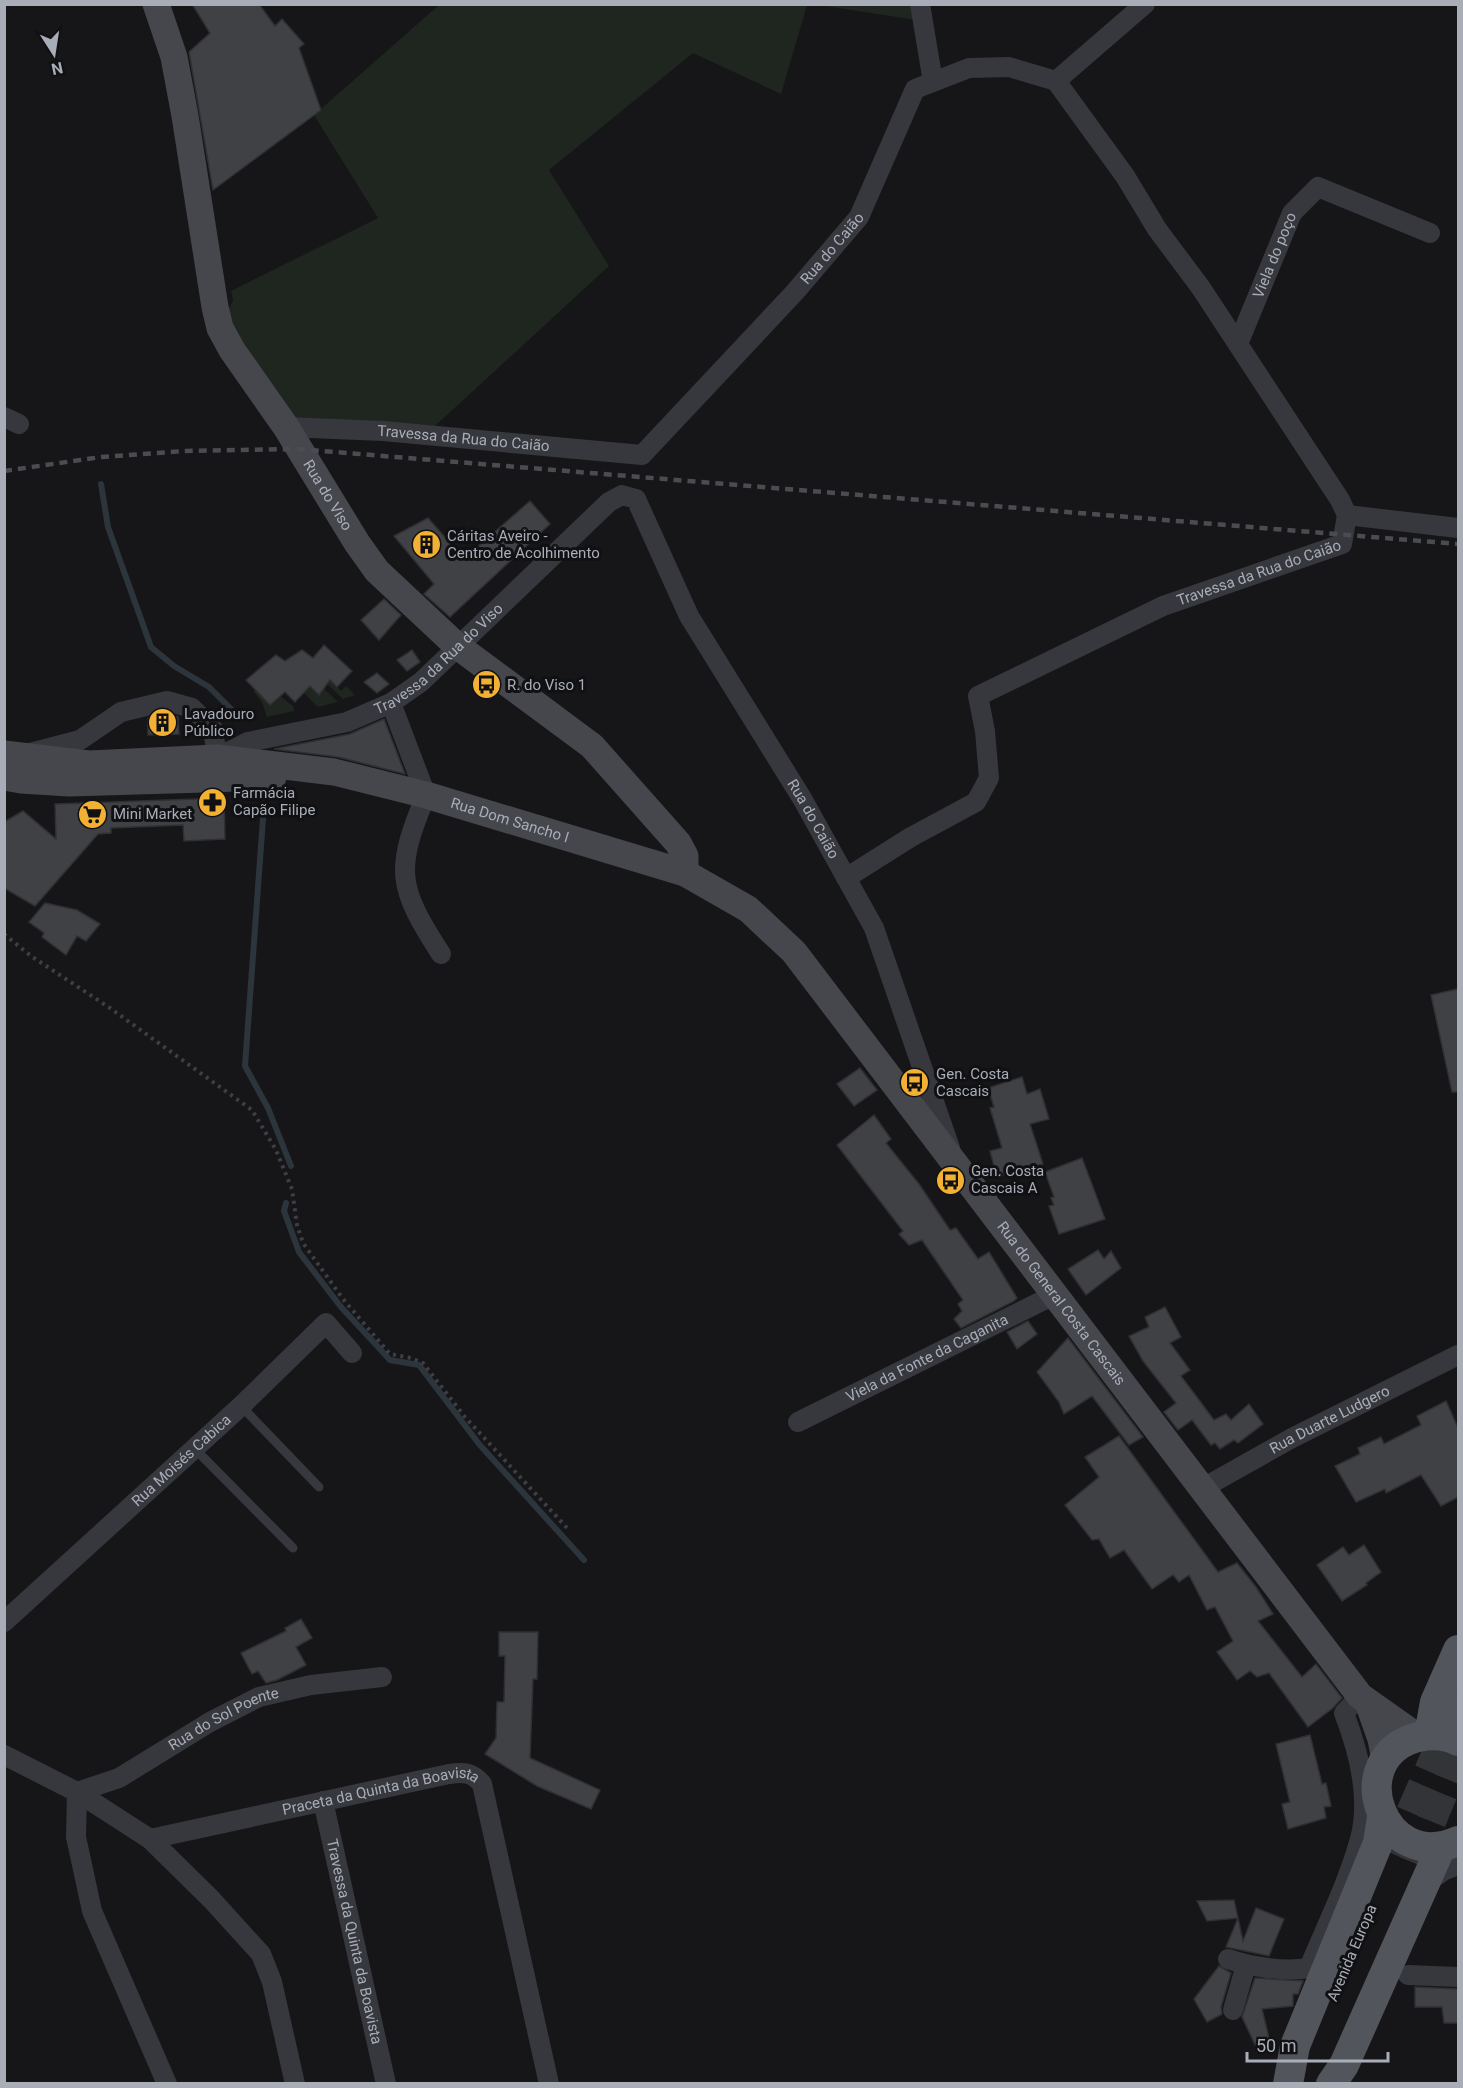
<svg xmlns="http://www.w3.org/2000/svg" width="1463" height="2088" viewBox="0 0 1463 2088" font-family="Roboto,sans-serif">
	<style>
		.green { fill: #1e261f }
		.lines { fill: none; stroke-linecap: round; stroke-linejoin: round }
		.stream { stroke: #2c353c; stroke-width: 6 }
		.building { fill: #404145; stroke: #303034; stroke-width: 1.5 }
		.primary-tunnel { stroke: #333438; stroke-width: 30; stroke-dasharray: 30 15; stroke-linecap: butt }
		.path { stroke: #3d3f44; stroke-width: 4; stroke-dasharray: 3 4.5; stroke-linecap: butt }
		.service { stroke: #37383d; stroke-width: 9 }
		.minor { stroke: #37383d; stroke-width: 20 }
		.secondary { stroke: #45474d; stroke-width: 27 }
		.primary { stroke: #53555c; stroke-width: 30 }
		.rail { stroke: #4a4c52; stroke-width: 4.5; stroke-dasharray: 8 6; stroke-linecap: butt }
		.labels { text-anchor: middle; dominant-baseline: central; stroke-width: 6; stroke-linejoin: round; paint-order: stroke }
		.street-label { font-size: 15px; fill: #a8adb8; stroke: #111113 }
		.poi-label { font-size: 15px; fill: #a8adb8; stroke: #111113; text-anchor: start }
	</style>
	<rect width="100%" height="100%" fill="#161618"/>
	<!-- green -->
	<g class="green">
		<polygon points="439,5 807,5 781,94 693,53 549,170 609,266 434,427 286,427 220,328 233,300 231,291 378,218 314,115"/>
		<polygon points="819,5 914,5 916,20"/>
		<polygon points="330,680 341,691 346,686 355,695 343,699 327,684"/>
		<polygon points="310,686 323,688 338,702 318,707 304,693"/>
		<polygon points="256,690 270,705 280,696 293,706 294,711 267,717 262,702 253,691"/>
	</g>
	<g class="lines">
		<!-- stream -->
		<g class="stream">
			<polyline points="101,484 108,527 151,647 174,666 209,687 232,710"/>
			<polyline points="265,791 245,1066 268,1108 291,1166"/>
			<polyline points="286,1203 284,1211 299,1252 341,1307 390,1360 419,1365 479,1444 584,1560"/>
		</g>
	</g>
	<!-- building -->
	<g class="building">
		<polygon points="192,4 259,4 275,26 282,19 304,44 299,48 321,110 213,190 189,52 210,33"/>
		<polygon points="530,501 550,524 450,617 424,594 434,584 394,536 428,518 464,559"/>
		<polygon points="384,599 401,615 379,640 361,620"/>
		<polygon points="324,645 352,671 337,687 330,680 319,695 310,686 295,702 285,692 270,705 246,680 276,655 285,661 302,650 313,658"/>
		<polygon points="412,650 420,662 407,671 397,660"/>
		<polygon points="377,673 389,684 377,693 364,682"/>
		<polygon points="167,713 178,717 179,734 148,735 148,718"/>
		<polygon points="384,719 405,774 338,757 274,749 350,734"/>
		<polygon points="224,798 225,839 184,841 183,825 111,828 111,833 98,834 35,906 4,888 4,822 23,811 56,839 55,804"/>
		<polygon points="45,903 77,910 100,924 86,941 77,936 66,955 42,937 44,933 29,922"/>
		<polygon points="1458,989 1458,1092 1452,1092 1431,995"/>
		<polygon points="860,1068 877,1090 854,1106 837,1084"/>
		<polygon points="1022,1077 1027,1094 1040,1089 1049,1119 1030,1124 1043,1164 997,1177 990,1151 1002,1148 990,1108 994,1107 988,1088"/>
		<polygon points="874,1115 891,1139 886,1143 919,1184 950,1230 956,1228 978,1259 989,1252 1017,1298 1014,1301 961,1328 954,1319 962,1311 958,1304 963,1300 922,1240 909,1245 899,1234 903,1231 837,1145"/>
		<polygon points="1082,1158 1105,1219 1059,1234 1049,1206 1054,1205 1051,1198 1054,1197 1045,1172"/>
		<polygon points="1098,1250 1104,1259 1111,1251 1121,1268 1086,1295 1068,1269"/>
		<polygon points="1165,1307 1181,1337 1170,1343 1190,1370 1181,1376 1214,1420 1226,1414 1231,1420 1249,1404 1263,1424 1238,1443 1234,1440 1220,1449 1215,1443 1211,1445 1192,1420 1178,1430 1164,1412 1176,1403 1143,1361 1129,1336 1149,1327 1145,1317"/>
		<polygon points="1028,1321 1037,1334 1017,1349 1007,1332"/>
		<polygon points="1068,1338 1143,1437 1129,1445 1092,1396 1064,1414 1059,1402 1037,1372"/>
		<polygon points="1446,1401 1458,1428 1458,1497 1441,1506 1421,1475 1386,1493 1385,1489 1356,1502 1335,1466 1360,1454 1358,1448 1381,1437 1384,1444 1421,1425 1417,1416"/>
		<polygon points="1119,1436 1218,1572 1237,1563 1256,1587 1273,1614 1258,1621 1302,1677 1316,1664 1342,1698 1333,1708 1308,1727 1269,1673 1257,1677 1250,1671 1237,1680 1217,1652 1233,1641 1215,1607 1207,1610 1189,1575 1179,1582 1173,1575 1152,1589 1124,1550 1110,1558 1099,1539 1092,1540 1065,1505 1099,1477 1085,1457"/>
		<polygon points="1364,1545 1381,1572 1366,1583 1367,1585 1342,1601 1317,1565 1343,1547 1349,1555"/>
		<polygon points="301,1619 312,1638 296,1647 306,1665 277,1680 266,1683 258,1671 252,1674 241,1653 286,1631 285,1628"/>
		<polygon points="499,1632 538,1632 537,1679 533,1679 530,1758 600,1790 591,1809 537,1786 485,1754 496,1738 497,1702 504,1702 505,1656 499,1656"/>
		<polygon points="1310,1735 1322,1784 1326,1783 1331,1806 1324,1807 1326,1818 1288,1829 1282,1804 1290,1802 1276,1744"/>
		<polygon points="1234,1900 1243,1941 1256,1908 1284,1919 1269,1956 1226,1947 1238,1918 1207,1921 1197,1901"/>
		<polygon points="1219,1966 1231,1973 1221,2007 1222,2014 1207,2022 1194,1999"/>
		<polygon points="1255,1978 1303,1981 1298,1994 1293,1994 1293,2006 1262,2009 1271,2046 1257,2049 1242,2017"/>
		<polygon points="1415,1987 1458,1989 1458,2023 1444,2023 1442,2007 1415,2007"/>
	</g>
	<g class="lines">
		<!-- primary-tunnel -->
		<g class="primary-tunnel">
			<polyline points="1393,1854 1451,1721"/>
			<polyline points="1414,1863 1458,1756"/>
		</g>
		<!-- path -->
		<polyline class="path" points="4,934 31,956 107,1006 252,1110 276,1150 292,1189 297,1225 303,1243 343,1299 390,1354 411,1358 423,1363 465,1417 567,1528"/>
		<!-- service -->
		<g class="service">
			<polyline points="241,1406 319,1487"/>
			<polyline points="194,1448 293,1548"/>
		</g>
		<!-- minor -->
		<g class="minor">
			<polyline points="920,4 933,82"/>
			<polyline points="1056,81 1145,4"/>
			<path id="s1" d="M1238,344L1292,213L1318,187L1430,233"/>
			<polyline points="4,417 19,424"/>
			<path id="s2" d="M286,427L383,431L642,455L795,292L859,217L915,89L969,68L1009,67L1056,81"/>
			<polyline points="1347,515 1458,528"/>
			<path d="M391,703L426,795C395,870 397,886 441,954"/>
			<path id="s3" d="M30,753L80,740L121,712L167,701L192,708L213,729L217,758L248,742L347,722L391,703L421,682L609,502L622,495L636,499L689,616L803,800L874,928L950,1148"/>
			<path id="s4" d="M846,878L911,837L976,802L989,778L985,731L978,696L1163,606L1342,544L1347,515L1340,500L1201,288L1157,229L1125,176L1056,81"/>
			<path id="s5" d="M798,1422L1056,1294"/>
			<path id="s6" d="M1203,1488L1292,1438L1458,1355"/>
			<path id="s7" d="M4,1622L241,1406L326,1323L352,1353"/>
			<polyline points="4,1755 77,1792 76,1837 92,1911 167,2084"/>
			<polyline points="77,1792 150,1839 211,1899 261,1954 272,1982 295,2084"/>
			<path id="s8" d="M77,1792L119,1778L210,1722L259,1697L311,1685L382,1677"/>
			<path id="s9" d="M323,1801L386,2084"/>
			<path id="s10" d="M150,1839L449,1774C464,1772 472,1772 482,1784L549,2084"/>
			<polyline points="1426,1883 1443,1871 1458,1865"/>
			<path d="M1228,1959C1252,1967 1283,1972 1309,1968C1326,1926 1348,1883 1360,1839C1371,1798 1359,1752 1344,1713L1360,1696"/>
			<polyline points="1408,1975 1458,1977"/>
			<polyline points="1233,2010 1246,1965"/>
		</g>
		<!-- secondary -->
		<g class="secondary">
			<path id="s11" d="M156,4L174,57L185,116L215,307L220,328L232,350L286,427L357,543L377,571L456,645L592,746L678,843L685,856V873"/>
			<path id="s12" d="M4,754L89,764L217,758L334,772L426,795L685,873L748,909L794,952L1360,1696L1418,1737"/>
			<polyline points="4,777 21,780 69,783 273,777"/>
			<polyline points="1369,1705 1381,1739 1385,1760"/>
		</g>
		<!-- primary -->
		<g class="primary">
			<polyline points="1451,1721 1458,1703"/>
			<polyline points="1429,1735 1435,1702 1458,1650"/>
			<path d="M1458,1841C1382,1875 1341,1757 1418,1737C1432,1734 1445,1734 1458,1741"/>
			<polyline points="1288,2084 1295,2046 1378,1843 1382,1817"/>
			<polyline points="1331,2084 1344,2065 1441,1847"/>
		</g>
		<!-- rail -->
		<polyline class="rail" points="4,471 101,457 184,451 298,449 1458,544"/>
	</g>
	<!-- icons -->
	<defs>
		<symbol id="building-disc" viewBox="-11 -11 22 22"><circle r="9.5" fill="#f2b134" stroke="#111113"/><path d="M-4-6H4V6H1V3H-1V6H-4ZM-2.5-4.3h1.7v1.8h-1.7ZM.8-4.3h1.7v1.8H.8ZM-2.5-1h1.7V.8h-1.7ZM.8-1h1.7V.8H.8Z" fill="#111"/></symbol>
		<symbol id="bus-disc" viewBox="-11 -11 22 22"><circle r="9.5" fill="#f2b134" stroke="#111113"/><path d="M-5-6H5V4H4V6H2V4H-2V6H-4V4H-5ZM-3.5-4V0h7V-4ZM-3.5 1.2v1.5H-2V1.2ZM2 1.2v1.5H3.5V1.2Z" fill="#111"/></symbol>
		<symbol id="pharmacy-disc" viewBox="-11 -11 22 22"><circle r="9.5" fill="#f2b134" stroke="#111113"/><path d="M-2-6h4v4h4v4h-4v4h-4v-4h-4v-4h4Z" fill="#111"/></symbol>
		<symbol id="supermarket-disc" viewBox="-11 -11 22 22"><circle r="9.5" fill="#f2b134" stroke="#111113"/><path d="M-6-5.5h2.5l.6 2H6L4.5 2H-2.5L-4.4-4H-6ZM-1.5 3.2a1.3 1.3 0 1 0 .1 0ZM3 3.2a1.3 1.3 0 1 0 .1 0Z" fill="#111"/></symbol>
	</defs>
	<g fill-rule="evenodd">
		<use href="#building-disc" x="410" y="528" width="33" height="33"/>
		<use href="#bus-disc" x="470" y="668" width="33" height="33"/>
		<use href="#building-disc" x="146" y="706" width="33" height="33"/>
		<use href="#pharmacy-disc" x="196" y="786" width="33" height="33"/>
		<use href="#supermarket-disc" x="76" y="798" width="33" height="33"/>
		<use href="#bus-disc" x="898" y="1066" width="33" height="33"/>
		<use href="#bus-disc" x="934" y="1164" width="33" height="33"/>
	</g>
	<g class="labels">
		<!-- street labels -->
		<g class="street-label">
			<text stroke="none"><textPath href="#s2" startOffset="638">Rua do Caião</textPath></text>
			<text stroke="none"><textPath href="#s1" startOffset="96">Viela do poço</textPath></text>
			<text stroke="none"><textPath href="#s2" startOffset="178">Travessa da Rua do Caião</textPath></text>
			<text stroke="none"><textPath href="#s11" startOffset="530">Rua do Viso</textPath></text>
			<text stroke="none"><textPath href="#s4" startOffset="568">Travessa da Rua do Caião</textPath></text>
			<text stroke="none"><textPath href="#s3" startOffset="482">Travessa da Rua do Viso</textPath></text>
			<text stroke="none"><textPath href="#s3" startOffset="1110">Rua do Caião</textPath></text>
			<text stroke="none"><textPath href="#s12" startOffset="514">Rua Dom Sancho I</textPath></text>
			<text stroke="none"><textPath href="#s12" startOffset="1274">Rua do General Costa Cascais</textPath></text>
			<text stroke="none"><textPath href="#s5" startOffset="144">Viela da Fonte da Caganita</textPath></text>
			<text stroke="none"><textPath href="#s6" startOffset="144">Rua Duarte Ludgero</textPath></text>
			<text stroke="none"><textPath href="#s7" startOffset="240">Rua Moisés Cabica</textPath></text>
			<text stroke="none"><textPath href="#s8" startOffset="165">Rua do Sol Poente</textPath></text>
			<text stroke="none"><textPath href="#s10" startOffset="236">Praceta da Quinta da Boavista</textPath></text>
			<text stroke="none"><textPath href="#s9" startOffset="144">Travessa da Quinta da Boavista</textPath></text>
			<text transform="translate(1352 1953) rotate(-67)">Avenida Europa</text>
		</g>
		<!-- poi labels -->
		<g class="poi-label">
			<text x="447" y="536">Cáritas Aveiro -<tspan x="447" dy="17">Centro de Acolhimento</tspan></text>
			<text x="507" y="685">R. do Viso 1</text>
			<text x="184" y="714">Lavadouro<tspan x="184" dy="17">Público</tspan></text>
			<text x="233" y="793">Farmácia<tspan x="233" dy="17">Capão Filipe</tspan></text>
			<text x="113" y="814">Mini Market</text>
			<text x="936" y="1074">Gen. Costa<tspan x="936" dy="17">Cascais</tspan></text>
			<text x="971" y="1171">Gen. Costa<tspan x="971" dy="17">Cascais A</tspan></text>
		</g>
	</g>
	<!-- border -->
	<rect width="1463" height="2088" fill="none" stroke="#a8adb8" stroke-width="12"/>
	<!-- north arrow -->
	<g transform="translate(54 54) rotate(168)" stroke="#111113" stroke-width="4.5" paint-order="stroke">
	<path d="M0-4.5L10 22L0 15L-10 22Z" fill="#a8adb8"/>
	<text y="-9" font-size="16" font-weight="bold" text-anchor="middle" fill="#a8adb8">N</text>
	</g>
	<!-- scale -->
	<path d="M1247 2052v9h141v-9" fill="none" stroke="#a8adb8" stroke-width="3"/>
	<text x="1256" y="2052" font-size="18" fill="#a8adb8" stroke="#111113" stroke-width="4.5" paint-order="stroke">50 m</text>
</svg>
